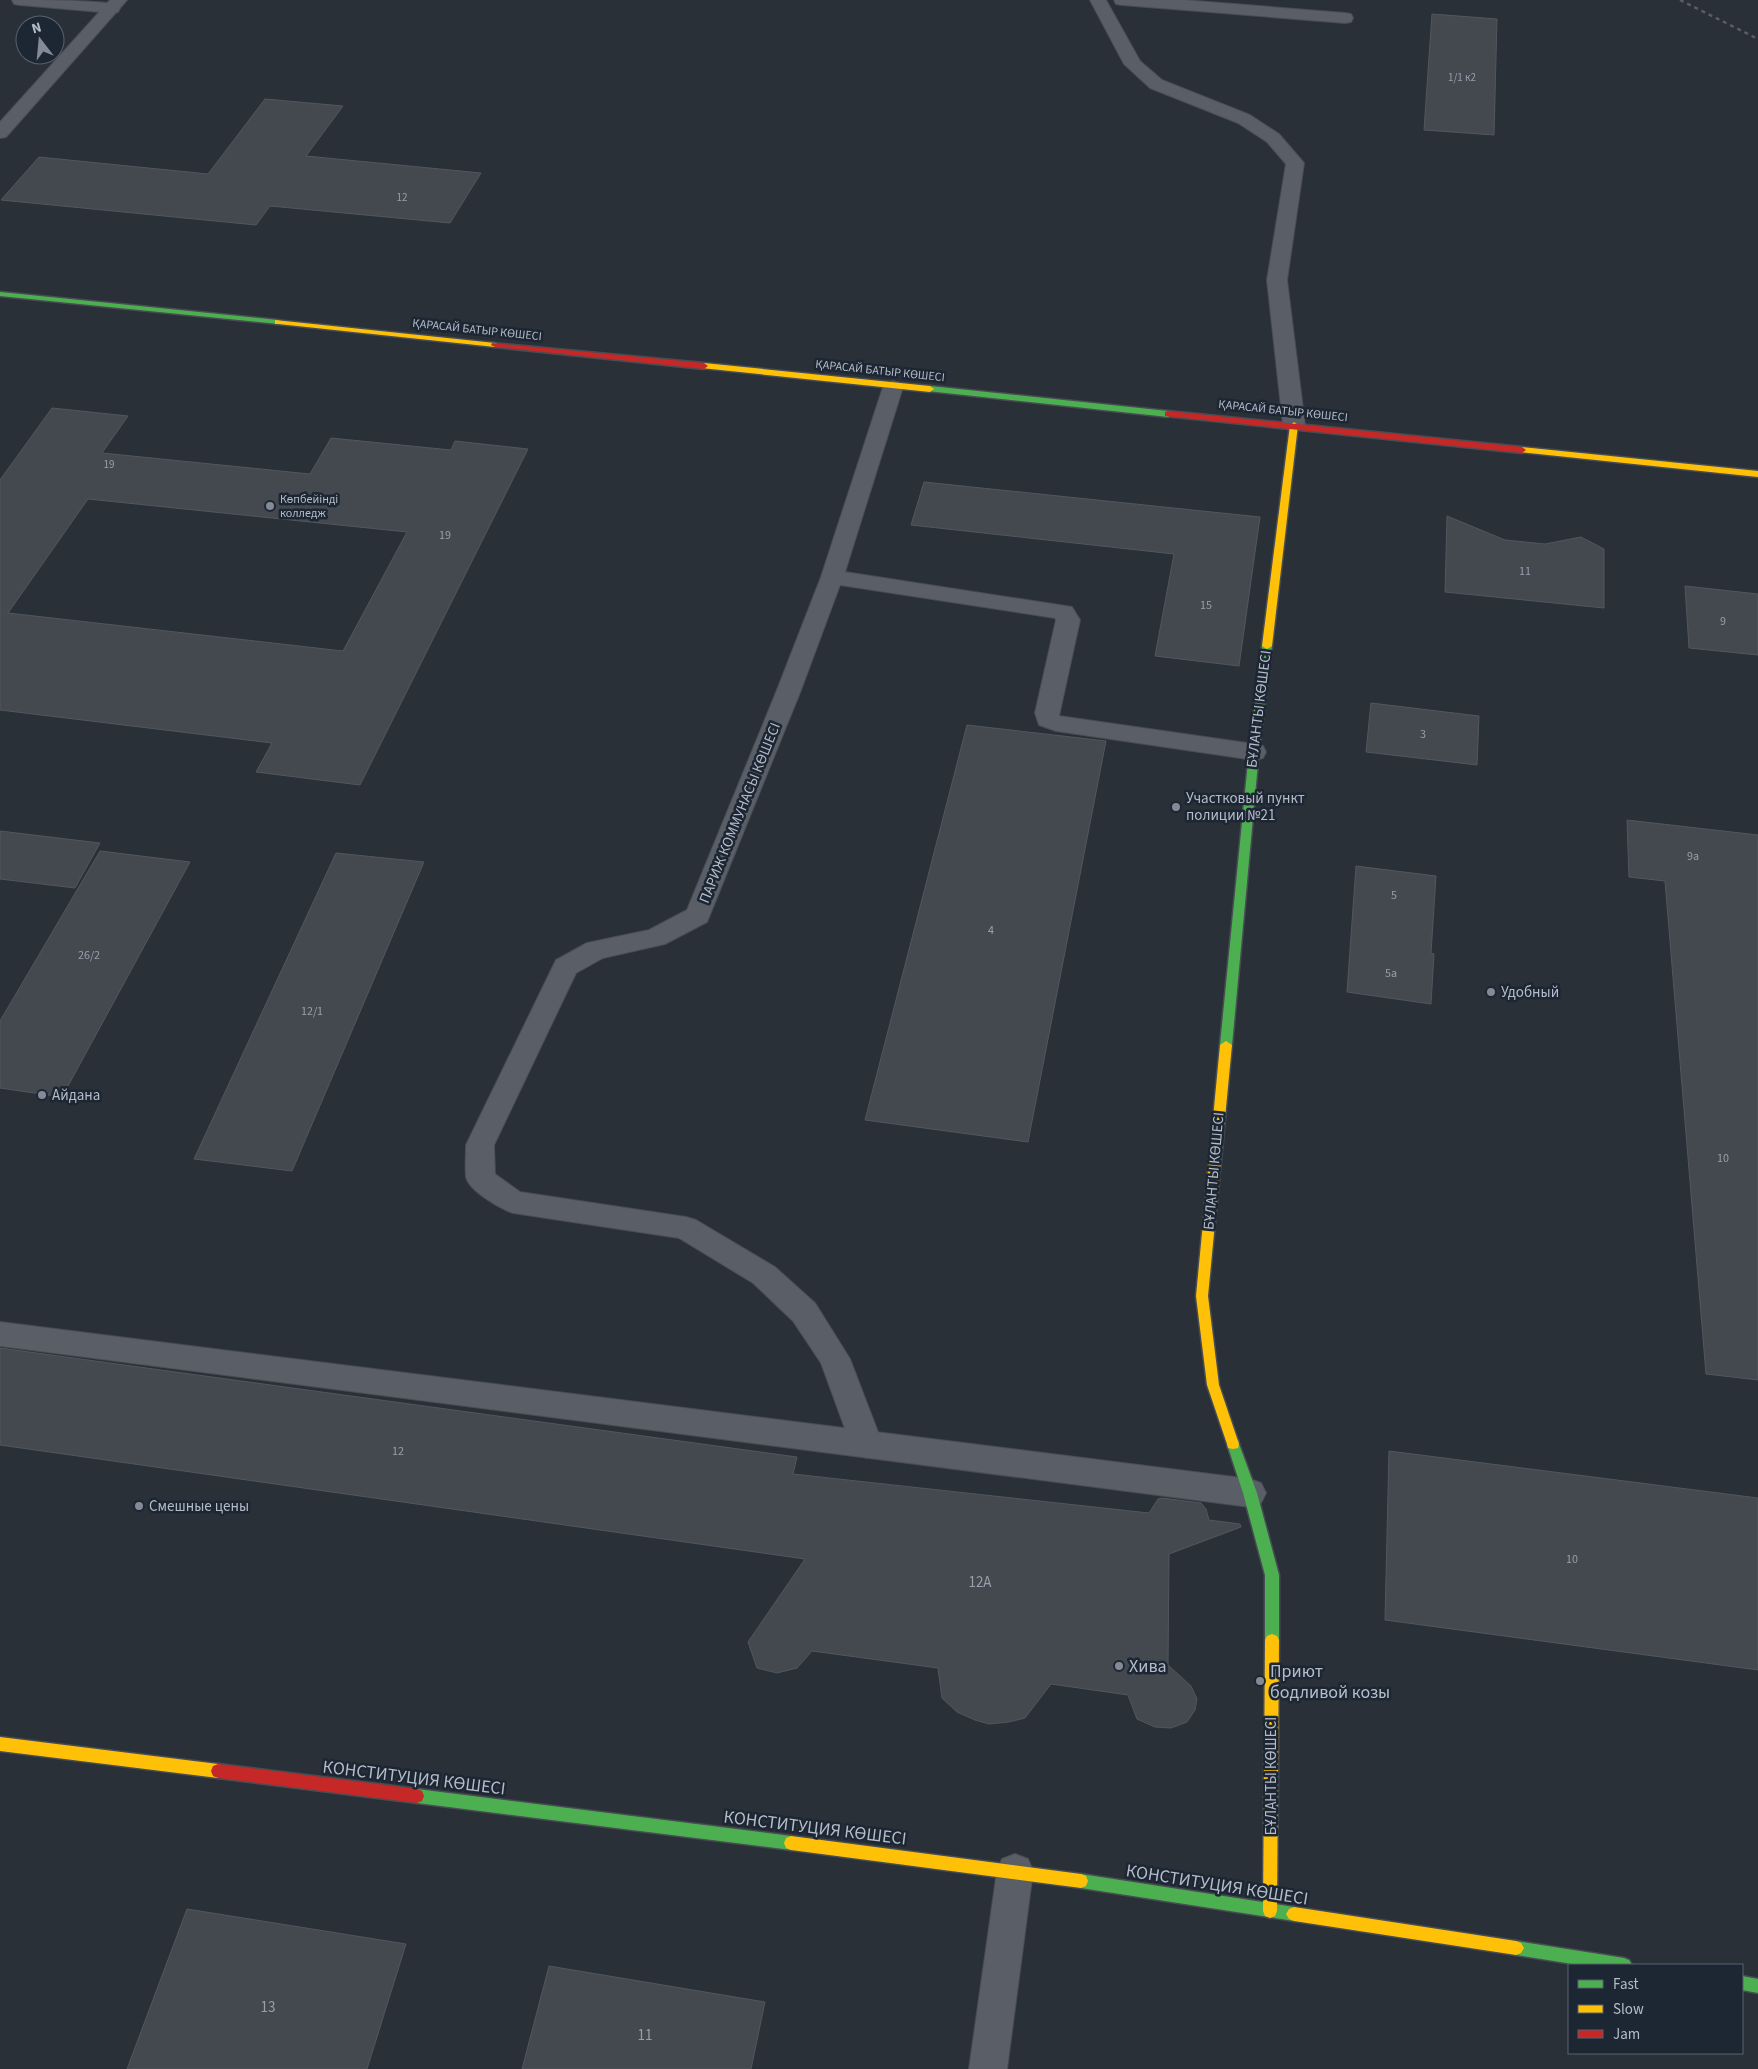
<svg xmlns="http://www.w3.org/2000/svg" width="1758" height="2069" viewBox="0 0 1758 2069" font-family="'Source Sans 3',sans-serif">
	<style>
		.building { fill: #444950; stroke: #52575f; fill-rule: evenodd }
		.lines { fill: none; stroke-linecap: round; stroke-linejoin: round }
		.lane-casing { stroke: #484c53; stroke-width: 2 }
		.street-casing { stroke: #484c53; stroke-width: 2 }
		.fast-casing { stroke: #484c53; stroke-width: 3 }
		.slow-casing { stroke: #484c53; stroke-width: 3 }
		.jam-casing { stroke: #484c53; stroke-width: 3 }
		.lane { fill: #5a5e66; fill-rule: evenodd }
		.street { fill: #5a5e66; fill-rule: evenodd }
		.fast { fill: #4caf50; fill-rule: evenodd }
		.slow { fill: #ffc107; fill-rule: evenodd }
		.jam { fill: #c62828; fill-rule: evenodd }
		.rail { stroke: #595d64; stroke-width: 2.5; stroke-dasharray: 4 4; stroke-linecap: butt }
		.poi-dot { fill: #848b96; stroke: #1d2633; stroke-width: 2 }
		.labels { text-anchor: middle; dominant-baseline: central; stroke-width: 5; stroke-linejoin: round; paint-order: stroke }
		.far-number-label { font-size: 11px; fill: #989fab }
		.far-street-label { font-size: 12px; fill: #b4bcc9; stroke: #1d2633 }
		.far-poi-label { font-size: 12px; fill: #b4bcc9; stroke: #1d2633; text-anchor: start }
		.number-label { font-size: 12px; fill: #989fab }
		.street-label { font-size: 15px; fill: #b4bcc9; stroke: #1d2633 }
		.poi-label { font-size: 15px; fill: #b4bcc9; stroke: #1d2633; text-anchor: start }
		.near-number-label { font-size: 15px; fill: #989fab }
		.near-poi-label { font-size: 18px; fill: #b4bcc9; stroke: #1d2633; text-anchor: start }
		.near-street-label { font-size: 18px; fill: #b4bcc9; stroke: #1d2633 }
	</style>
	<rect width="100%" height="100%" fill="#2a3038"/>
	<!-- building -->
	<g class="building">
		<polygon points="1432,14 1497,19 1494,135 1424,130"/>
		<polygon points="265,99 343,106 306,156 481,173 450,223 270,206 256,225 1,200 39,157 208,174"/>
		<path d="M52,408L128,416L102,453L310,474L331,438L451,450L455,441L528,449L360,785L256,772L272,743L0,710V480ZM88,499L407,532L343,651L8,613Z"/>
		<polygon points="924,482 1260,517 1239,666 1155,656 1174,554 911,525"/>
		<polygon points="1447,516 1505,540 1545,544 1581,537 1604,549 1604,608 1445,592"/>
		<polygon points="1685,586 1758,594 1758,655 1689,648"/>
		<polygon points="1371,703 1479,716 1477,765 1366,752"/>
		<polygon points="967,725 1106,741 1028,1142 865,1120"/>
		<polygon points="1627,820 1758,835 1758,1380 1706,1374 1665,881 1629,877"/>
		<polygon points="0,831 100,843 75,888 0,879"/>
		<polygon points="100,851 190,862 62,1097 0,1088 0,1021"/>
		<polygon points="336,853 424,862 292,1171 194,1159"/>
		<polygon points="1356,866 1436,876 1431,953 1434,954 1431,1004 1347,992"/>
		<polygon points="0,1348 797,1457 793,1474 1149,1513 1158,1499 1162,1498 1201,1503 1206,1509 1209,1520 1240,1524 1241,1527 1169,1554 1168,1665 1191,1686 1197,1699 1195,1710 1187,1722 1171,1728 1155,1727 1137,1719 1128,1695 1051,1684 1025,1718 1009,1722 989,1724 975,1720 957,1712 942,1698 938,1668 812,1651 797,1668 777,1673 757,1668 748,1642 805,1559 0,1445"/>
		<polygon points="1389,1451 1758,1498 1758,1670 1385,1620"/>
		<polygon points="187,1909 406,1944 367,2069 127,2069"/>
		<polygon points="549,1966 765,2002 751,2069 522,2069"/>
	</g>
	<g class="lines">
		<defs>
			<g id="lane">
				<path d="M12,0C46,0 84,0 118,4L120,8L118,12L112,13L20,5L14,4Z"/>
				<polygon points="1090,0 1106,0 1140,61 1162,80 1250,115 1279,134 1304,163 1287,280 1305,425 1301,429 1294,431 1287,429 1283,425 1267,280 1286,164 1267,142 1238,123 1150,88 1124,64"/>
				<path d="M893,381L900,383L903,387L845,572L1072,607L1080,620L1059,716L1254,744L1263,746L1266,752L1263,758L1254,760L1056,731L1039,725L1035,713L1056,620L1055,618L840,585L801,690L707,922L665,944L603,958L576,973L494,1145L495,1174L520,1192L686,1217L696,1220L775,1267L815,1303L850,1359L883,1445L878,1454L867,1458L856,1454L851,1445L821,1363L793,1321L753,1283L679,1238L513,1213C501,1209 469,1191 466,1177C465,1167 466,1155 466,1145L556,960L587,943L649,930L687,910L777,690L821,577L883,387L886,383Z"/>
			</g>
			<g id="street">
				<polygon points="110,0 127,0 6,137 0,138 0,122"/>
				<polygon points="1114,0 1184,0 1345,13 1351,14 1353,18 1351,22 1345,23 1122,5 1116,4"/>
				<polygon points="0,1322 1250,1479 1261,1483 1266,1493 1261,1503 1250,1507 0,1346"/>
				<polygon points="1015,1854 1028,1859 1033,1871 1007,2069 969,2069 997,1871 1002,1859"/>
			</g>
			<g id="fast">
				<polygon points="0,292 278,320 282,322 278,324 0,296"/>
				<polygon points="930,386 1168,411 1172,414 1168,417 927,391 926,389"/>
				<polygon points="1267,643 1272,646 1259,752 1232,1045 1226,1049 1220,1045 1249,752 1262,646"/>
				<polygon points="1233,1439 1238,1440 1239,1444 1257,1493 1279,1575 1279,1640 1277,1644 1272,1646 1267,1644 1265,1640 1265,1575 1243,1493 1227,1444 1228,1440"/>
				<polygon points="417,1789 791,1836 796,1838 798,1843 796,1848 791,1850 417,1803 412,1801 410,1796 412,1791"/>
				<polygon points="1081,1874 1294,1907 1299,1909 1302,1914 1299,1919 1294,1921 1081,1888 1076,1886 1074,1881 1076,1876"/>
				<polygon points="1516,1941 1624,1958 1629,1960 1632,1965 1579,1965 1516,1955 1511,1953 1508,1948 1511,1943"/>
				<polygon points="1742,1976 1758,1979 1758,1993 1742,1990"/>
			</g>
			<g id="slow">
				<polygon points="275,320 495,343 499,345 495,347 278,324 275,324"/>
				<polygon points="704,363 930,386 934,389 930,392 701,368 700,366"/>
				<polygon points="1294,422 1298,425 1272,646 1267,649 1262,646 1290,425"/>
				<polygon points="1522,447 1758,471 1758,477 1519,452 1518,450"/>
				<polygon points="1226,1041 1232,1045 1208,1296 1219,1385 1239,1444 1238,1448 1233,1449 1228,1448 1227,1444 1207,1385 1196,1296 1220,1045"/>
				<polygon points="1272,1634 1277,1636 1279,1640 1277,1911 1275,1916 1270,1918 1265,1916 1263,1911 1265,1640 1267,1636"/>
				<polygon points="0,1737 218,1764 223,1766 225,1771 223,1776 218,1778 0,1751"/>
				<polygon points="791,1836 1081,1874 1086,1876 1088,1881 1086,1886 1081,1888 791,1850 786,1848 784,1843 786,1838"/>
				<polygon points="1294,1907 1516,1941 1521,1943 1524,1948 1521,1953 1516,1955 1294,1921 1289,1919 1286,1914 1289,1909"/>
			</g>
			<g id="jam">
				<polygon points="492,343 704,363 708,366 704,369 495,347 491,345"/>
				<polygon points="1168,411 1522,447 1526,450 1522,453 1165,416 1165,412"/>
				<polygon points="218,1764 417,1789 422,1791 424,1796 422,1801 417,1803 218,1778 213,1776 211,1771 213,1766"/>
			</g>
		</defs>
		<!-- lane casing -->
		<use href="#lane" class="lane-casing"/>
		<!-- street casing -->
		<use href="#street" class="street-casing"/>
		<!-- fast casing -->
		<use href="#fast" class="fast-casing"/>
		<!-- slow casing -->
		<use href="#slow" class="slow-casing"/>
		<!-- jam casing -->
		<use href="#jam" class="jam-casing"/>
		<!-- lane -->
		<use href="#lane" class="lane"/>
		<!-- street -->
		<use href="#street" class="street"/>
		<!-- fast -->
		<use href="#fast" class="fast"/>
		<!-- slow -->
		<use href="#slow" class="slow"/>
		<!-- jam -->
		<use href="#jam" class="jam"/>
		<!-- rail -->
		<polyline class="rail" points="1680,0 1758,39"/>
	</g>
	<!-- markers -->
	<g class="poi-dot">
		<circle cx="270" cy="506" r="5"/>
		<circle cx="1176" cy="807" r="5"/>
		<circle cx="1491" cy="992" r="5"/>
		<circle cx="42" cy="1095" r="5"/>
		<circle cx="139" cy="1506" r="5"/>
		<circle cx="1119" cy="1666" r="5"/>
		<circle cx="1260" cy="1681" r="5"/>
	</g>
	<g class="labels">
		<!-- far-number labels -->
		<g class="far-number-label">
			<text x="1462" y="77">1/1 к2</text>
			<text x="402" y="197">12</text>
			<text x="109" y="464">19</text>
		</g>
		<!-- far-street labels -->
		<g class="far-street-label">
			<text transform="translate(477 330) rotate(6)">ҚАРАСАЙ БАТЫР КӨШЕСІ</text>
			<text transform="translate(880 371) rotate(6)">ҚАРАСАЙ БАТЫР КӨШЕСІ</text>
			<text transform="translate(1283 411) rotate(6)">ҚАРАСАЙ БАТЫР КӨШЕСІ</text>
		</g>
		<!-- far-poi labels -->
		<g class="far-poi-label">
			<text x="280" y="499">Көпбейінді<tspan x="280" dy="14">колледж</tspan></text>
		</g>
		<!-- number labels -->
		<g class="number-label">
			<text x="445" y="535">19</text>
			<text x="1525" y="571">11</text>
			<text x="1206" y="605">15</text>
			<text x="1723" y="621">9</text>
			<text x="1423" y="734">3</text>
			<text x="1693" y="856">9а</text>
			<text x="1394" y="895">5</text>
			<text x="991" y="930">4</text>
			<text x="89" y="955">26/2</text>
			<text x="1391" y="973">5а</text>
			<text x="312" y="1011">12/1</text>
			<text x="1723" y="1158">10</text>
			<text x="398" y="1451">12</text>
			<text x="1572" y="1559">10</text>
		</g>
		<!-- street labels -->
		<g class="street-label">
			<text transform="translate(1259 709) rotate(-83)">БҰЛАНТЫ КӨШЕСІ</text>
			<text transform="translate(740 813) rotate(-68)">ПАРИЖ КОММУНАСЫ КӨШЕСІ</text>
			<text transform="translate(1214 1171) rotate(-85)">БҰЛАНТЫ КӨШЕСІ</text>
			<text transform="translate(1271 1776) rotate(-90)">БҰЛАНТЫ КӨШЕСІ</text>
		</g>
		<!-- poi labels -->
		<g class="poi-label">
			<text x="1186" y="798">Участковый пункт<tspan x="1186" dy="17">полиции №21</tspan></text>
			<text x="1501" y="992">Удобный</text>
			<text x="52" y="1095">Айдана</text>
			<text x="149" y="1506">Смешные цены</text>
		</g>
		<!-- near-number labels -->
		<g class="near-number-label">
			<text x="980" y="1582">12А</text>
			<text x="268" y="2007">13</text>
			<text x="645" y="2035">11</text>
		</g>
		<!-- near-poi labels -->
		<g class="near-poi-label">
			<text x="1129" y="1666">Хива</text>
			<text x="1270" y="1671">Приют<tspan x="1270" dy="21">бодливой козы</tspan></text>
		</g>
		<!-- near-street labels -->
		<g class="near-street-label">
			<text transform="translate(414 1778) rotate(7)">КОНСТИТУЦИЯ КӨШЕСІ</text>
			<text transform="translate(815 1828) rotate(7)">КОНСТИТУЦИЯ КӨШЕСІ</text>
			<text transform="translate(1217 1885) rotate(9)">КОНСТИТУЦИЯ КӨШЕСІ</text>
		</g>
	</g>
	<!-- legend -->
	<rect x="1568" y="1964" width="175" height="90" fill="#1d2633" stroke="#59626f"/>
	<rect x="1578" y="1980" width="25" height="8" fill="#4caf50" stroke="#59626f"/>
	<text x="1613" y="1989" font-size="15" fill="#b4bcc9">Fast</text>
	<rect x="1578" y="2005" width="25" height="8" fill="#ffc107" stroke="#59626f"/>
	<text x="1613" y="2014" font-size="15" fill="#b4bcc9">Slow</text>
	<rect x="1578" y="2030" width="25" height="8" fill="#c62828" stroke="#59626f"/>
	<text x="1613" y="2039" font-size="15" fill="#b4bcc9">Jam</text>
	<!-- north arrow -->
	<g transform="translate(40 40) rotate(344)"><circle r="24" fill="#1d2633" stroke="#59626f"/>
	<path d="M0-4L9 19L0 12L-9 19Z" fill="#848b96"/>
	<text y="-8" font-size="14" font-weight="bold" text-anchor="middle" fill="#b4bcc9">N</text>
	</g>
</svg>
